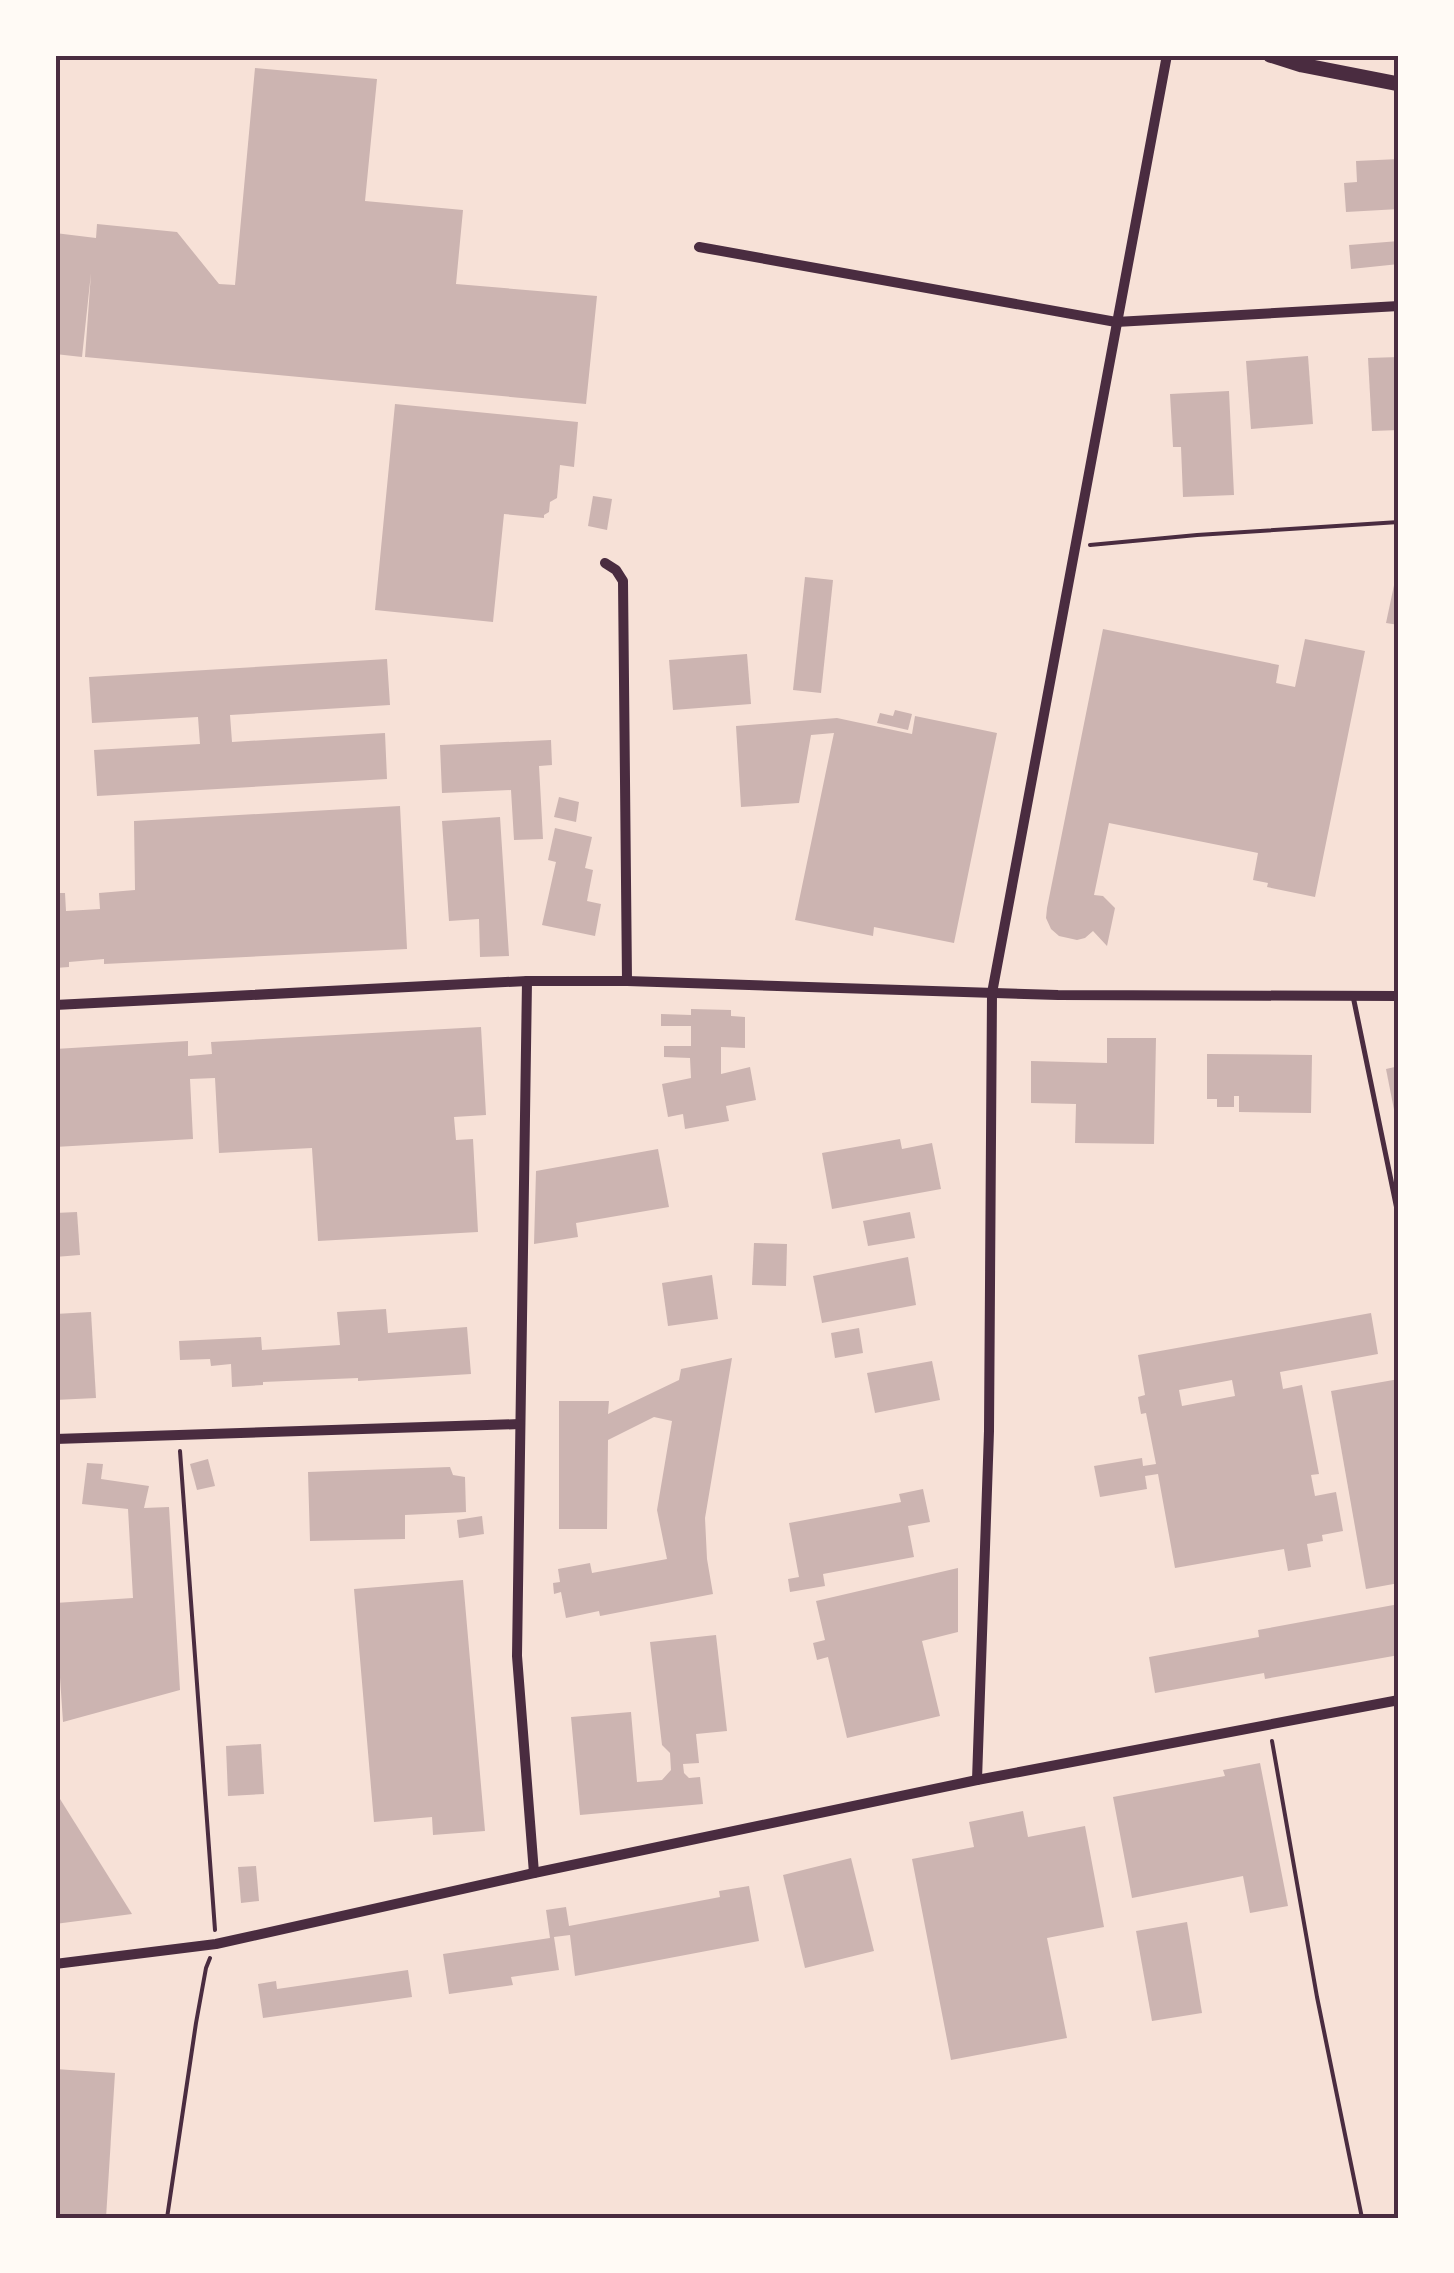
<svg xmlns="http://www.w3.org/2000/svg" width="1454" height="2273" viewBox="0 0 1454 2273" font-family="'PT Sans',sans-serif">
	<style>
		.building { fill: #ccb4b1; fill-rule: evenodd }
		.lines { fill: none; stroke-linecap: round; stroke-linejoin: round }
		.path { stroke: #4a2c40; stroke-width: 4 }
		.service { stroke: #4a2c40; stroke-width: 5 }
		.minor { stroke: #4a2c40; stroke-width: 10 }
		.secondary { stroke: #4a2c40; stroke-width: 15 }
		.neatline { fill: none; stroke: #4a2c40; stroke-width: 4 }
	</style>
	<rect width="100%" height="100%" fill="#f7e1d7"/>
	<!-- building -->
	<g class="building">
		<polygon points="255,68 377,79 365,201 463,210 456,284 597,296 586,404 85,357 91,273 82,357 55,354 55,233 96,238 97,224 177,232 219,284 235,285"/>
		<polygon points="1399,159 1399,209 1346,212 1344,183 1357,182 1356,161"/>
		<polygon points="1399,241 1399,264 1351,269 1349,245"/>
		<polygon points="1308,356 1313,424 1251,429 1246,361"/>
		<polygon points="1399,357 1399,430 1372,431 1368,358"/>
		<polygon points="1229,391 1234,495 1183,497 1181,447 1173,447 1170,394"/>
		<polygon points="395,404 578,422 574,467 560,465 557,498 550,502 549,512 544,515 544,518 504,514 493,622 375,610"/>
		<polygon points="593,496 612,499 607,530 588,526"/>
		<polygon points="1397,571 1399,571 1399,625 1386,623"/>
		<polygon points="805,577 833,580 821,693 793,690"/>
		<polygon points="1103,629 1279,665 1276,683 1295,687 1305,639 1365,651 1315,897 1267,887 1268,883 1253,880 1258,853 1109,823 1094,895 1103,896 1115,908 1107,946 1093,931 1085,938 1077,940 1059,936 1051,929 1046,918 1047,908"/>
		<polygon points="747,654 751,704 673,710 669,660"/>
		<polygon points="387,659 390,705 230,715 232,742 385,733 387,779 97,796 94,750 200,744 198,717 92,723 89,677"/>
		<polygon points="895,710 912,714 908,730 877,723 880,713 893,716"/>
		<polygon points="915,716 997,733 954,943 874,927 873,936 795,920 834,733 811,735 799,803 741,807 736,726 837,718 912,734"/>
		<polygon points="551,740 552,765 539,766 543,839 514,840 511,790 442,793 440,745"/>
		<polygon points="559,797 579,802 576,822 554,817"/>
		<polygon points="400,806 407,949 104,964 104,959 69,962 69,967 55,968 55,893 65,893 66,911 100,909 99,893 135,890 134,821"/>
		<polygon points="500,817 509,956 480,957 479,919 449,921 442,821"/>
		<polygon points="555,828 592,837 585,868 593,870 587,901 601,904 595,936 542,925 556,862 548,860"/>
		<polygon points="691,1009 731,1010 731,1016 745,1017 745,1048 721,1047 721,1074 750,1067 756,1100 726,1106 729,1121 685,1129 683,1114 668,1117 662,1084 691,1078 690,1058 664,1057 664,1046 691,1046 691,1026 661,1026 661,1014 691,1015"/>
		<polygon points="481,1027 486,1115 454,1117 456,1140 473,1139 478,1232 318,1241 312,1148 219,1153 215,1078 190,1079 193,1139 55,1147 55,1049 188,1041 188,1056 212,1054 211,1042"/>
		<polygon points="1107,1038 1156,1038 1154,1144 1075,1143 1076,1104 1031,1103 1031,1061 1107,1063"/>
		<polygon points="1207,1054 1312,1055 1311,1113 1239,1112 1239,1096 1234,1096 1234,1107 1217,1107 1217,1099 1207,1099"/>
		<polygon points="1399,1066 1399,1125 1397,1125 1386,1069"/>
		<polygon points="900,1139 902,1149 932,1143 941,1189 832,1209 822,1153"/>
		<polygon points="658,1149 669,1207 576,1223 578,1237 534,1244 536,1171"/>
		<polygon points="77,1212 80,1255 55,1257 55,1213"/>
		<polygon points="910,1212 915,1238 868,1246 863,1221"/>
		<polygon points="754,1243 787,1244 786,1286 752,1285"/>
		<polygon points="908,1257 916,1305 822,1323 813,1276"/>
		<polygon points="712,1275 718,1319 668,1326 662,1283"/>
		<polygon points="386,1309 388,1333 467,1327 471,1374 358,1381 358,1378 263,1382 263,1385 232,1387 231,1364 211,1366 210,1359 180,1360 179,1341 261,1337 262,1350 340,1345 337,1312"/>
		<polygon points="91,1312 96,1398 55,1400 55,1314"/>
		<path d="M1371,1313L1378,1354L1280,1372L1283,1389L1302,1385L1319,1474L1311,1475L1315,1496L1336,1492L1343,1531L1322,1535L1323,1541L1307,1544L1311,1567L1288,1571L1284,1549L1175,1568L1158,1474L1145,1476L1147,1489L1100,1497L1094,1466L1142,1458L1143,1466L1156,1464L1146,1413L1141,1414L1138,1397L1145,1395L1138,1355ZM1232,1380L1235,1396L1182,1406L1179,1390Z"/>
		<polygon points="859,1328 863,1353 835,1358 831,1333"/>
		<polygon points="732,1358 705,1518 707,1559 713,1594 600,1616 599,1611 566,1618 561,1592 554,1594 553,1583 560,1582 558,1569 590,1563 592,1573 667,1559 657,1510 672,1421 654,1417 608,1440 607,1529 559,1529 559,1401 609,1401 608,1414 679,1380 681,1369"/>
		<polygon points="932,1361 940,1400 875,1413 867,1373"/>
		<polygon points="1399,1379 1399,1583 1366,1589 1331,1391"/>
		<polygon points="208,1459 215,1486 197,1490 190,1464"/>
		<polygon points="87,1463 103,1464 101,1479 149,1486 144,1508 169,1507 180,1690 63,1722 55,1603 133,1598 128,1509 82,1504"/>
		<polygon points="450,1467 453,1475 465,1477 466,1512 405,1515 405,1539 310,1541 308,1472"/>
		<polygon points="923,1489 930,1522 908,1526 914,1557 823,1574 825,1586 790,1592 788,1579 799,1577 789,1523 901,1502 899,1494"/>
		<polygon points="482,1516 484,1534 459,1538 457,1520"/>
		<polygon points="958,1568 958,1632 922,1641 940,1716 847,1738 828,1657 817,1660 813,1643 825,1640 816,1601"/>
		<polygon points="463,1580 485,1831 433,1835 432,1817 374,1822 354,1589"/>
		<polygon points="1399,1604 1399,1655 1265,1679 1264,1673 1155,1693 1149,1657 1259,1637 1258,1630"/>
		<polygon points="716,1635 727,1731 696,1734 699,1763 683,1764 684,1773 689,1778 700,1777 703,1804 580,1815 571,1717 631,1712 637,1782 662,1780 671,1770 670,1753 662,1745 650,1642"/>
		<polygon points="261,1744 264,1794 228,1796 226,1746"/>
		<polygon points="1260,1763 1288,1906 1250,1913 1243,1876 1132,1898 1113,1797 1225,1776 1223,1770"/>
		<polygon points="55,1791 132,1914 55,1924"/>
		<polygon points="1023,1811 1028,1837 1085,1826 1104,1927 1047,1938 1067,2038 951,2060 912,1859 974,1847 969,1822"/>
		<polygon points="851,1858 874,1951 805,1968 783,1875"/>
		<polygon points="256,1866 259,1901 241,1903 238,1867"/>
		<polygon points="749,1886 759,1941 575,1976 570,1935 554,1937 559,1970 511,1977 513,1985 449,1994 443,1954 550,1938 546,1910 566,1907 569,1926 720,1897 719,1891"/>
		<polygon points="1187,1922 1202,2013 1152,2021 1136,1931"/>
		<polygon points="408,1970 412,1997 263,2018 258,1984 276,1981 277,1989"/>
		<polygon points="55,2069 115,2073 106,2218 55,2218"/>
	</g>
	<g class="lines">
		<!-- path -->
		<g class="path">
			<polyline points="1090,545 1197,535 1399,522"/>
			<polyline points="180,1451 215,1930"/>
			<polyline points="1272,1741 1317,1997 1362,2218"/>
			<polyline points="167,2218 196,2023 206,1968 210,1958"/>
		</g>
		<!-- service -->
		<polyline class="service" points="1353,996 1399,1219"/>
		<!-- minor -->
		<g class="minor">
			<polyline points="699,247 1116,322 1399,306"/>
			<polyline points="605,563 616,570 623,581 627,981"/>
			<polyline points="527,981 517,1656 534,1873"/>
			<polyline points="55,1005 527,981 627,981 1058,995 1399,996"/>
			<polyline points="55,1439 520,1424"/>
			<polyline points="977,1780 989,1431 992,993 1167,55"/>
			<polyline points="55,1964 216,1944 534,1873 977,1780 1399,1700"/>
		</g>
		<!-- secondary -->
		<polyline class="secondary" points="1270,55 1302,65 1399,84"/>
	</g>
	<!-- border -->
	<rect width="1454" height="2273" fill="none" stroke="#fffaf5" stroke-width="115"/>
	<rect x="58" y="58" width="1338" height="2158" class="neatline"/>
</svg>
